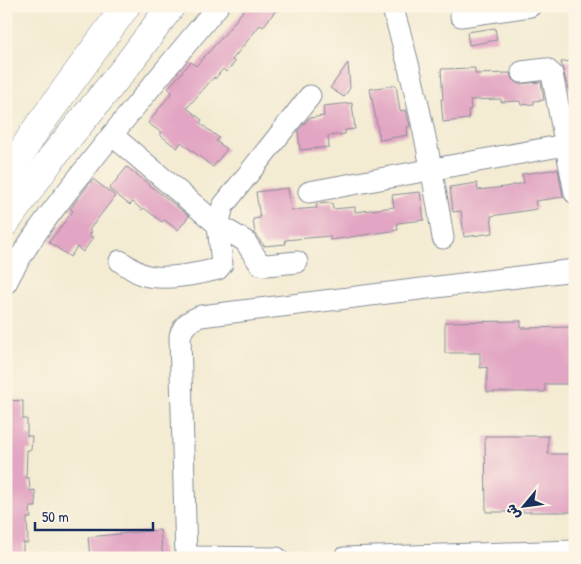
<svg xmlns="http://www.w3.org/2000/svg" width="581" height="564" viewBox="0 0 581 564" font-family="'Patrick Hand','Playpen Sans Arabic',sans-serif">
	<style>
		.building { fill: #e2a5c3 }
		.lines { fill: none; stroke-linecap: round; stroke-linejoin: round }
		.minor-casing { stroke: #878d98; stroke-width: 23 }
		.highway-casing { stroke: #878d98; stroke-width: 29 }
		.minor { stroke: #fff; stroke-width: 21 }
		.highway { stroke: #fff; stroke-width: 28 }
	</style>
	<rect width="100%" height="100%" fill="#fcf5e5"/>
	<filter id="ink" filterUnits="userSpaceOnUse"><feTurbulence type="fractalNoise" baseFrequency=".02" numOctaves="2"/><feDisplacementMap in="SourceGraphic" scale="10" xChannelSelector="R" yChannelSelector="G"/><feConvolveMatrix kernelMatrix="1 2 1 2 8 2 1 2 1" color-interpolation-filters="sRGB"/></filter>
	<filter id="wash" filterUnits="userSpaceOnUse"><feTurbulence type="fractalNoise" baseFrequency=".0096" numOctaves="4" result="noise"/><feDisplacementMap in="SourceGraphic" scale="20" xChannelSelector="R" yChannelSelector="G"/><feGaussianBlur stdDeviation="1.12" result="paint"/><feColorMatrix in="noise" values="0 0 0 0 0 0 0 0 0 0 0 0 0 0 0 0 0 1.4 0 .05"/><feComposite in="paint" operator="in"/></filter>
	<g filter="url(#wash)">
		<rect width="100%" height="100%" fill="#f3ebd2"/>
		<g id="blocks">
			<!-- building -->
			<g class="building">
				<polygon points="247,6 279,6 263,27 260,25 232,60 235,62 226,72 223,69 215,79 214,77 187,108 202,120 200,123 219,138 216,141 227,149 213,167 181,142 177,148 160,135 162,133 148,123 172,92 168,88 191,62 196,66 223,36"/>
				<polygon points="495,28 497,40 469,45 467,32"/>
				<polygon points="575,61 575,89 568,89 561,62"/>
				<polygon points="348,63 350,88 344,97 330,88"/>
				<polygon points="475,68 475,74 510,73 512,79 518,84 541,82 544,100 534,101 534,104 521,105 520,101 501,102 501,99 470,100 471,110 468,110 469,119 443,122 441,99 443,99 441,69"/>
				<polygon points="396,85 400,111 406,110 410,126 407,127 408,135 380,140 370,89"/>
				<polygon points="352,103 355,129 345,130 345,134 328,136 329,147 300,150 298,131 309,118 324,116 323,106"/>
				<polygon points="127,167 189,216 178,230 164,220 162,222 144,208 142,210 133,202 130,205 109,189"/>
				<polygon points="558,169 563,197 535,201 537,209 491,216 493,233 464,237 461,211 453,212 450,187 477,183 478,190 505,187 524,183 522,174"/>
				<polygon points="93,179 115,196 89,230 92,232 89,235 93,238 83,252 77,247 70,257 49,242 73,211 70,209"/>
				<polygon points="288,188 291,210 317,208 316,204 332,203 333,209 355,207 355,212 394,207 392,195 420,192 424,220 397,223 398,230 330,240 330,236 285,240 286,244 264,246 255,234 253,219 260,218 256,192"/>
				<polygon points="521,321 521,328 575,327 575,384 545,384 545,392 487,392 487,367 480,368 480,353 445,353 445,322"/>
				<polygon points="6,400 23,401 23,419 27,419 27,436 32,436 31,450 27,450 26,478 29,478 30,491 35,490 36,507 30,507 31,518 27,518 28,543 23,543 23,555 6,556"/>
				<polygon points="485,436 548,436 548,454 575,454 575,512 486,512"/>
				<polygon points="160,530 163,558 90,558 88,537"/>
			</g>
		</g>
	</g>
	<g filter="url(#ink)">
		<use href="#blocks" fill-opacity="0" stroke="#878d98" stroke-width="1"/>
		<g class="lines">
			<defs>
				<g id="minor">
					<path d="M392,6C415,82 431,159 443,238"/>
					<polyline points="461,16 530,6"/>
					<polyline points="522,72 546,69 552,74 575,193"/>
					<polyline points="112,135 218,225 245,241 260,264 267,265 297,262"/>
					<polyline points="309,192 565,145"/>
					<path d="M120,261C128,266 135,272 144,275C165,281 197,274 218,269L222,264L218,225L223,206L310,96"/>
					<path d="M6,283C27,241 56,206 85,169C128,114 173,60 218,6"/>
					<polyline points="186,557 277,558"/>
					<path d="M186,558L180,336C183,325 190,320 201,316L575,270"/>
					<polyline points="344,558 575,551"/>
				</g>
				<g id="highway">
					<polyline points="6,177 35,131 126,6"/>
					<polyline points="6,222 54,155 125,68 171,6"/>
				</g>
			</defs>
			<!-- minor casing -->
			<use href="#minor" class="minor-casing"/>
			<!-- highway casing -->
			<use href="#highway" class="highway-casing"/>
			<!-- minor -->
			<use href="#minor" class="minor"/>
			<!-- highway -->
			<use href="#highway" class="highway"/>
		</g>
	</g>
	<!-- margin -->
	<rect width="581" height="564" fill="none" stroke="#fcf5e5" stroke-width="25"/>
	<!-- north arrow -->
	<g transform="translate(524 506) rotate(241)" stroke="#fcf5e5" stroke-width="4" paint-order="stroke">
	<path d="M0-4L9 19L0 12L-9 19Z" fill="#1b2f5e"/>
	<text y="-8" font-size="14" font-weight="bold" text-anchor="middle" fill="#1b2f5e">ش</text>
	</g>
	<!-- scale -->
	<path d="M35 522v8h118v-8" fill="none" stroke="#1b2f5e" stroke-width="2.5"/>
	<text x="42" y="522" font-size="15" fill="#1b2f5e" stroke="#fcf5e5" stroke-width="4" paint-order="stroke">50 m</text>
</svg>
